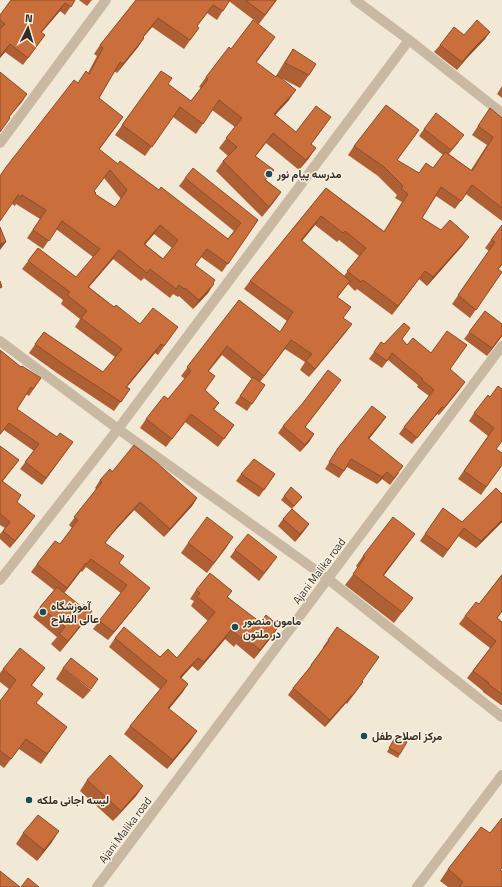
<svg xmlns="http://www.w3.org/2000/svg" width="502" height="887" viewBox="0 0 502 887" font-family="'Titillium Web',Vazirmatn,sans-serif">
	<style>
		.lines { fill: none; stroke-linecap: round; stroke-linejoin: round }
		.minor { stroke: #c9b9a2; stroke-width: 10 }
		.tertiary { stroke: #c9b9a2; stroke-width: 10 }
		.wall { fill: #ae5f34; fill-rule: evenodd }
		.shaded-wall { fill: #8d4d2a }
		.building { fill: #ca6e3c; stroke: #8d4d2a; fill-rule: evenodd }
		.poi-dot { fill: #1a4b56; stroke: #f9f1e2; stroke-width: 1.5 }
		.labels { text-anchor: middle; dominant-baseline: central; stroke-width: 3; stroke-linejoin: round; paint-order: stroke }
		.poi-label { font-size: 11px; font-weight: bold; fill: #342b25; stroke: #f9f1e2; text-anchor: start }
		.street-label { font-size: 11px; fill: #342b25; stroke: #f9f1e2 }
	</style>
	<rect width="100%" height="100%" fill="#f1e8d6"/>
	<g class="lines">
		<!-- minor -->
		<g class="minor">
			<polyline points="0,143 106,0"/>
			<polyline points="0,341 118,429 328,579 502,717"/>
			<polyline points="0,580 118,429 409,40"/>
			<polyline points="97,887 502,346"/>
			<polyline points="417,887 502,775"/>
		</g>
		<!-- tertiary -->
		<polyline class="tertiary" points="355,0 409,40 502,113"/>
	</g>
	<!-- wall -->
	<g class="wall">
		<polygon points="75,0 65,15 60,11 41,33 45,35 23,65 5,52 0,58 0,15"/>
		<polygon points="79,0 92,0 87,6"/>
		<path d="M136,0H277L259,24L229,1L217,20L207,13L197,26L193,36L184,49L152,27L143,37L144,38L138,47L117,73L114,71L99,98L123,117L99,150L118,164L159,190L228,239L234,231L179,186L185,178L258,220L222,272L201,257L195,265L213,283L208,293L193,309L179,296L178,297L173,294L170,298L144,278L141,281L113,259L89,287L114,307L140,324L172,335L158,355L155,353L127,387L130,389L114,411L57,373L29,353L44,332L103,372L115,357L75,327L80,319L61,304L63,300L22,269L38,248L76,277L93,257L56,229L43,249L27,238L40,219L16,204L15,206L12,204L78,83L88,73L97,56L94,54L100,45ZM104,178L121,199L115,207L95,194L94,191ZM154,234L172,248L163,259L145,244Z"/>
		<polygon points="464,35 485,39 467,58 457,70 434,52 440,45"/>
		<polygon points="268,47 256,63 275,77 276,76 285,61 293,49 309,75 300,88 279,77 289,100 275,115 296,132 324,127 311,144 309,158 299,170 266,143 256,156 266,180 281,192 262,217 216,171 223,161 228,156 219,148 235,127 212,110 196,134 173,117 145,156 115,135 161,71 168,84 191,101 201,88 199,87 206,77 231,49"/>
		<polygon points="502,86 502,98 497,94"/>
		<path d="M490,108L502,118V221L466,194L455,209L436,196L422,218L463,245L427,286L419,279L392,315L357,289L355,291L348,284L338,297L346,332L309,377L300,370L305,362L285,349L260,382L265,385L247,411L235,403L252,379L222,355L209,371L205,390L219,403L214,410L234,425L218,447L185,422L166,447L140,428L146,419L168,399L185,379L181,376L239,300L280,332L287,321L244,289L250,281L326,188L384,231L402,202L395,198L397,195L378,176L348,155L354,146L419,130L397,160L419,173L433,168L443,155L419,136L424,129L459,142L449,154L471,170L487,145L472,135ZM315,225L337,242L339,240L359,256L344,276L302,241Z"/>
		<polygon points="502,225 502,265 498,270 502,272 470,318 452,304 489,251 485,248"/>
		<polygon points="485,311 502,336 487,356 464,339"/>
		<polygon points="402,339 407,345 450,369 460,389 439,415 437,414 412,444 399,434 404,427 429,396 417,387 418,385 388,360 382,368 369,359 381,342 384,344"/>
		<polygon points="0,350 21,367 41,378 29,396 26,394 17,409 57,437 73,442 42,485 20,469 34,451 4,430 0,435"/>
		<polygon points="336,387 305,427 314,434 309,442 300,452 278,433 283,426"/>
		<polygon points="490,397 496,449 502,465 481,495 458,479 488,436 469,421 474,413"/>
		<polygon points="386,417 369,439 399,473 390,485 382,479 377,484 347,467 339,478 325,469 338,448"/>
		<polygon points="0,446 19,460 3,481 17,502 30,523 10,548 0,539 0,534 5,528 0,525"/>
		<polygon points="112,472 197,498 192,506 164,537 134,510 112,534 105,543 119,563 144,596 108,640 93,629 121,593 86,567 82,572 81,571 64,593 82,607 92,611 85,621 60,652 51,644 57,637 33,617 40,607 54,590 31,572 37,564 60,544 72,528 69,525 96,489 95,488 100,480"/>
		<polygon points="241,474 275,474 259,497 236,481"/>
		<polygon points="502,494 502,522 476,548 458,536 443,558 420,541 443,508 462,522"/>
		<polygon points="284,496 302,497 292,509 309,524 304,531 295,542 278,526 283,519 292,509 281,500"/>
		<polygon points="415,534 383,576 413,598 394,623 345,585 358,568 356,566 363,556"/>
		<polygon points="233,537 207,573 181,553 188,543"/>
		<polygon points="235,550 272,564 259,581 230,557"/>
		<polygon points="502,574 502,612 497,618 502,622 502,705 501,705 483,692 483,691 467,678 490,648 459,624 465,616 479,604"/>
		<polygon points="196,590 228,597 273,635 254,659 236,644 234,647 225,639 198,671 192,666 181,678 188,684 182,693 169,709 191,740 167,769 124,734 130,726 160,689 109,647 115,638 160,657 177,658 208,621 191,606 194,601 190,599"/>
		<polygon points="337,627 362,682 363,682 347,704 346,703 325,727 288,695 293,688 306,672 323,648 323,647"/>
		<polygon points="45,668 32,685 36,703 67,727 41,764 19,749 4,768 0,765 0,701 9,689 0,682 0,673 3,669"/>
		<polygon points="63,668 91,690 83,699 56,679"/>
		<polygon points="396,736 400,754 398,758 387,752"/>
		<polygon points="87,780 143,786 136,796 113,821 80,791"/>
		<polygon points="23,833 52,842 37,861 16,844"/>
		<polygon points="490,833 501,871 502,887 448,887 440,881 448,869"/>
	</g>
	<!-- shaded-wall -->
	<g class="shaded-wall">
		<polygon points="65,3 60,11 35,40 41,32"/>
		<polygon points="158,18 152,27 137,45 143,37"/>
		<polygon points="490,32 485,39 467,58 457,70 472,50"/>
		<polygon points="275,37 268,47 249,72 256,62"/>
		<polygon points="144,38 138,47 117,73 123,64"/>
		<polygon points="10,44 5,52 0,58 0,56"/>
		<polygon points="296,90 289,100 267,124 274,114"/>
		<polygon points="27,94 22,102 3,124 9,117"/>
		<polygon points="316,148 309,158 299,170 306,160"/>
		<polygon points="281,192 274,202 262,217 269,207"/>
		<polygon points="321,216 315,225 295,249 301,240"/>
		<polygon points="160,225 154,234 138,253 144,244"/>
		<polygon points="469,237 463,245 427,286 433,277"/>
		<polygon points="6,242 0,250 0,244"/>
		<polygon points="119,250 113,259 82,295 88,287"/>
		<polygon points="425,271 392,315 398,306"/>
		<polygon points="214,284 208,293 193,309 199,300"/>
		<polygon points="352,324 346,332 309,377 315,369"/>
		<polygon points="502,335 502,336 487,356 492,348"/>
		<polygon points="161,344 155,353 120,395 126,387"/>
		<polygon points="465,382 460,389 439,415 444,408"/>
		<polygon points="442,407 437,414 412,444 417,438"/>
		<polygon points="386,417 381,424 364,445 368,438"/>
		<polygon points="314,434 309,442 300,452 305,445"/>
		<polygon points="387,472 382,479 377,484 382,477"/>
		<polygon points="197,498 192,506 164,537 170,529"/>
		<polygon points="140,502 134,510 112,534 99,551 118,526"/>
		<polygon points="35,516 30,523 10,548 15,541"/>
		<polygon points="502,520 502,522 476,548 481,541"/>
		<polygon points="309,524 304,531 295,542 300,534"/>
		<polygon points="415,534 407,545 376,586 383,575"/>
		<polygon points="233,537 226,548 207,573 214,563"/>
		<polygon points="86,563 81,571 62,596 67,588"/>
		<polygon points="150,588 144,596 108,640 114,632"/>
		<polygon points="92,611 85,621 60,652 68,641"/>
		<polygon points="279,626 273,635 254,659 260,650"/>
		<polygon points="231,630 225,639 198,671 204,662"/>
		<polygon points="198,658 192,666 174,686 180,677"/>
		<polygon points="45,668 38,677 25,694 31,685"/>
		<polygon points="188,684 182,693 162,717 168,708"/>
		<polygon points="351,696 346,703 325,727 330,720"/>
		<polygon points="197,731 191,740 167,769 173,760"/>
		<polygon points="143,786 136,796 113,821 121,811"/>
		<polygon points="59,831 52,842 37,861 44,850"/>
	</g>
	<!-- building -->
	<g class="building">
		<polygon points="11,0 75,0 71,7 65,3 41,32 45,35 28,58 10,44 0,56 0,29 5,24 0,20 0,15"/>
		<path d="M136,0H230L223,11L213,5L197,26L199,28L190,40L158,18L143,37L144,38L123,64L120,62L99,98L123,117L99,149L118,164L120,161L159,190L161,187L228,239L241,223L185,178L193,168L258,220L228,264L207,249L195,265L215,280L213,283L214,284L199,300L185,288L184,289L179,285L176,289L150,269L147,273L119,250L88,287L114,307L116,305L140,324L153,308L178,327L164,346L161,344L126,387L130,389L121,402L63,364L35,344L44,332L103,372L122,349L81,318L87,311L67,295L70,292L28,261L38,248L76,277L100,249L62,221L49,241L33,230L46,210L22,195L21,197L18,195L0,221V176L6,167L74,80L78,83L86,71L89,74L103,48L100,45ZM110,170L127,190L115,207L95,194L96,193L94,191ZM160,225L178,240L163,259L144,244Z"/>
		<polygon points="245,0 276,0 265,15"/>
		<polygon points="253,20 275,37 256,62 276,77 277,75 296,90 274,114 296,132 316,106 331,117 311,144 316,148 306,160 273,133 255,156 274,170 265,180 281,192 269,207 223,161 237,147 226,138 242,118 219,100 203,124 180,107 152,147 122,125 161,71 172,78 168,84 191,101 208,79 206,77 229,47 231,49"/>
		<polygon points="477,20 490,32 472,50 462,62 440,45 454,27 464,35"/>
		<polygon points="293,49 316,64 309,75 285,63"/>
		<polygon points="0,72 27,94 9,117 10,118 0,132"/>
		<polygon points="386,105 419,130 397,160 419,173 426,163 433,168 445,152 472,171 493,137 478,126 490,108 502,118 502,208 472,185 461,201 441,187 422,218 441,230 450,220 469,237 433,277 425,271 398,306 363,280 361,282 347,271 366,248 345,231 343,233 321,216 301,240 350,281 337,297 351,307 343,318 352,324 315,369 306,361 312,354 291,340 264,376 227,346 208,371 215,376 205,390 219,403 213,409 234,425 224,439 191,414 172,439 146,419 164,396 168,399 191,371 187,367 239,300 280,332 293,312 250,281 326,188 384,232 408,194 401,189 403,186 384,167 354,146"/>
		<polygon points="436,113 464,135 451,150 424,129"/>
		<polygon points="502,225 502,264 498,269 502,272 476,310 458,295 495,242 491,240"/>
		<polygon points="0,227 6,242 0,244"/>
		<polygon points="0,281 2,287 0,288"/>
		<polygon points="485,311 502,324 502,335 492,348 469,332"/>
		<polygon points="404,323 410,328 402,339 407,345 413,338 431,353 447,331 467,345 450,369 465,382 444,408 442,407 417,438 404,427 434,390 422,380 423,379 392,353 387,361 374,352 381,342 384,344"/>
		<polygon points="0,350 21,367 22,366 41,378 33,389 31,387 17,409 57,437 60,433 73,442 46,478 25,462 39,444 9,423 0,434"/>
		<polygon points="328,370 341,380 305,427 314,434 305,445 283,426 302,404"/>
		<polygon points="253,377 265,385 252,404 240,396"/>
		<polygon points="498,386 502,389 502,441 496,449 502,453 502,465 486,487 464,471 494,428 474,413 488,395 490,397"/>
		<polygon points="372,406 386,417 368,438 403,466 394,478 387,472 382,477 351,459 344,471 329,462 338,448"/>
		<polygon points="134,445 157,463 197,498 170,529 140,502 118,526 105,543 124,556 119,563 150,588 114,632 99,621 127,585 91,559 87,564 86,563 67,588 37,564 55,541 60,544 78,520 74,517 102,482 100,480 110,469 112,472"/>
		<polygon points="0,446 19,460 2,481 21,495 17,502 35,516 15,541 3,531 10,522 0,514"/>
		<polygon points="254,459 275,474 264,490 241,474"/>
		<polygon points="291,487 302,497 294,506 284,496"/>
		<polygon points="496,488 502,494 502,520 481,541 464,528 448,550 425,534 443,508 462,522"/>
		<polygon points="292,509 309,524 300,534 283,519"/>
		<polygon points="207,517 233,537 214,563 188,543"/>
		<polygon points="393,517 415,534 383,575 413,598 402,612 353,574 365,557 363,556"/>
		<polygon points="248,534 277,557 264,573 235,550"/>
		<polygon points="210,573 232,591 227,597 260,622 266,615 279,626 260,650 242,635 241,638 231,630 204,662 198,658 180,677 188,684 168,708 197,731 173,760 130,726 167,681 115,638 124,627 160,657 168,649 177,658 215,612 197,597 200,593 196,590"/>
		<polygon points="502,575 502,611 497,618 502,622 502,694 488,684 489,683 473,671 496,641 465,616 476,602 479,604"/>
		<polygon points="57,587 82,607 84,604 92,611 68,641 59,634 65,627 40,607"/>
		<polygon points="337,627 379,657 362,681 363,682 352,696 351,696 330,720 293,688 312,665 311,665 329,641 328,640"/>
		<polygon points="20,648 45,668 31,685 43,694 36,703 67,727 47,754 26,739 11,759 0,751 0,701 16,680 3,669"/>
		<polygon points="71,658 98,679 91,689 63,668"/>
		<polygon points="396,736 407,742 400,754 389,748"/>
		<polygon points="110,755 143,786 121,811 87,780"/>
		<polygon points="38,815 59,831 44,850 23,833"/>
		<polygon points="502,818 502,868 500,870 502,871 502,887 459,887 463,882 448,869 481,827 490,833"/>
		<polygon points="0,871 20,887 0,887"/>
		<polygon points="28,878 39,887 21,887"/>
	</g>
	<!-- markers -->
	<g class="poi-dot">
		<circle cx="269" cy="174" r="4"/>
		<circle cx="43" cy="612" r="4"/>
		<circle cx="235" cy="627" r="4"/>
		<circle cx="364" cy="736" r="4"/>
		<circle cx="29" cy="800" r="4"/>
	</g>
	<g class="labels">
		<!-- poi labels -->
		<g class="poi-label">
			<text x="277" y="174">مدرسه پیام نور</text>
			<text x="51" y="606">آموزشگاه<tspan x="51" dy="13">عالی الفلاح</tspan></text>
			<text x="243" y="621">مامون منصور<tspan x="243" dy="13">در ملتون</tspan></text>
			<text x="372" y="736">مرکز اصلاح طفل</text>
			<text x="37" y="800">لیسه اجانی ملکه</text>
		</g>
		<!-- street labels -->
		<g class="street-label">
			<text transform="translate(319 571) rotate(-53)">Ajani Malika road</text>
			<text transform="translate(125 830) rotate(-53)">Ajani Malika road</text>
		</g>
	</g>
	<!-- north arrow -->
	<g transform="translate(28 28) rotate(5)" stroke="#f9f1e2" stroke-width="3" paint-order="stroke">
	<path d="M0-3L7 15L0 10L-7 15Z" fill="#342b25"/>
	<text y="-6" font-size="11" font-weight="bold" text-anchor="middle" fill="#342b25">N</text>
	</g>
</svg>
